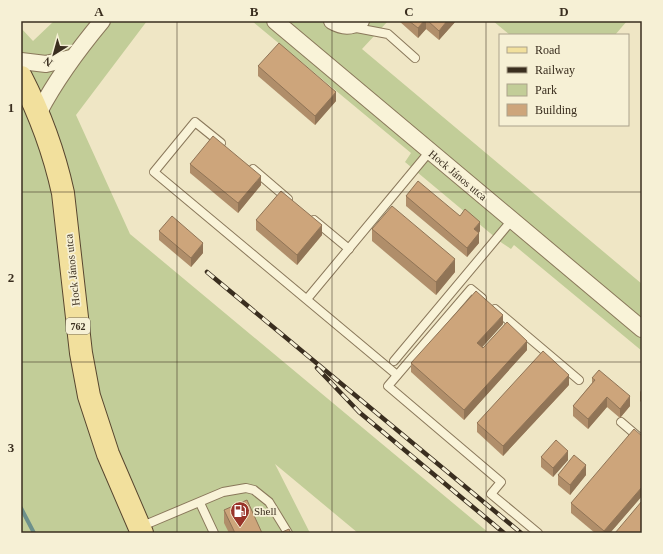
<svg xmlns="http://www.w3.org/2000/svg" width="663" height="554" viewBox="0 0 663 554" font-family="Georgia,serif">
	<style>
		.green { fill: #c2cd98 }
		.lines { fill: none; stroke-linecap: round; stroke-linejoin: round }
		.stream { stroke: #6d908b; stroke-width: 4 }
		.lane-casing { stroke: #8a785b; stroke-width: 10 }
		.street-casing { stroke: #8a785b; stroke-width: 18 }
		.primary-casing { stroke: #58462f; stroke-width: 24 }
		.lane { stroke: #f9f3d8; stroke-width: 8 }
		.street { stroke: #f9f3d8; stroke-width: 16 }
		.primary { stroke: #f2e09d; stroke-width: 22 }
		.rail-casing { stroke: #3a2e1f; stroke-width: 4.5 }
		.rail { stroke: #f6f0d5; stroke-width: 3; stroke-dasharray: 9; stroke-linecap: butt }
		.wall { fill: #b08e6a }
		.shaded-wall { fill: #907456 }
		.building { fill: #cda57b; stroke: #907456 }
		.grid { fill: none; stroke: #3a2e1f; stroke-width: 1; stroke-opacity: 0.55 }
		.labels { text-anchor: middle; dominant-baseline: central; stroke-width: 3.5; stroke-linejoin: round; paint-order: stroke }
		.shield { fill: #f6f0d5; stroke: #726856; stroke-width: 1 }
		.shield-label { font-size: 10px; font-weight: bold; fill: #3a2e1f }
		.street-label { font-size: 11px; fill: #3a2e1f; stroke: #f6f0d5 }
		.poi-label { font-size: 11px; fill: #3a2e1f; stroke: #f6f0d5; text-anchor: start }
		.neatline { fill: none; stroke: #3a2e1f; stroke-width: 1.5 }
		.grid-label { font-size: 13px; text-anchor: middle; font-weight: bold; fill: #3a2e1f }
	</style>
	<rect width="100%" height="100%" fill="#efe6c5"/>
	<!-- green -->
	<g class="green">
		<polygon points="54,21 147,21 76,115 130,234 489,533 358,533 275,464 310,533 21,533 21,28 33,41"/>
		<polygon points="252,21 388,21 362,49 642,284 642,351 514,245 511,249 502,243 405,162 411,153"/>
		<polygon points="493,21 627,21 615,35 510,35"/>
	</g>
	<g class="lines">
		<!-- stream -->
		<polyline class="stream" points="21,508 34,533"/>
		<defs>
			<g id="lane">
				<polyline points="351,27 388,34 415,58"/>
				<polyline points="221,143 195,122 154,172 397,375"/>
				<polyline points="253,169 288,199"/>
				<polyline points="314,220 349,249"/>
				<polyline points="482,298 471,289 388,386 501,482 491,494 538,533"/>
				<polyline points="307,299 430,151"/>
				<polyline points="495,309 579,380"/>
				<polyline points="394,361 512,220"/>
				<polyline points="621,422 642,440"/>
				<polyline points="200,503 214,533"/>
				<polyline points="140,527 223,492 246,488 254,490 269,502 288,533"/>
			</g>
			<g id="street">
				<polyline points="275,21 642,329"/>
				<path d="M332,21C342,27 352,27 361,21"/>
				<polyline points="21,61 46,64 71,58"/>
				<path d="M39,112C57,78 77,51 102,21"/>
			</g>
			<path id="primary" d="M21,77C40,114 54,152 63,193L81,353L89,396L108,454L142,533"/>
		</defs>
		<!-- lane casing -->
		<use href="#lane" class="lane-casing"/>
		<!-- street casing -->
		<use href="#street" class="street-casing"/>
		<!-- primary casing -->
		<use href="#primary" class="primary-casing"/>
		<!-- lane -->
		<use href="#lane" class="lane"/>
		<!-- street -->
		<use href="#street" class="street"/>
		<!-- primary -->
		<use href="#primary" class="primary"/>
		<defs>
			<g id="rail">
				<polyline points="207,272 521,533"/>
				<polyline points="317,368 359,412 504,533"/>
			</g>
		</defs>
		<!-- rail casing -->
		<use href="#rail" class="rail-casing"/>
		<!-- rail -->
		<use href="#rail" class="rail"/>
	</g>
	<!-- wall -->
	<g class="wall">
		<polygon points="399,21 456,21 439,40 426,29 418,38"/>
		<polygon points="258,66 336,101 315,125 258,76"/>
		<polygon points="190,164 261,185 238,213 190,173"/>
		<polygon points="406,196 460,216 480,231 479,233 479,243 467,257 406,206"/>
		<polygon points="256,220 322,235 297,265 256,230"/>
		<polygon points="372,229 455,272 436,295 372,241"/>
		<polygon points="159,231 203,253 191,267 159,240"/>
		<polygon points="503,324 482,347 483,348 527,350 464,420 411,372 411,363"/>
		<polygon points="592,378 630,406 620,418 607,407 588,429 573,416 573,406 592,383"/>
		<polygon points="569,385 503,456 477,432 477,423"/>
		<polygon points="642,389 642,403 640,401 640,392"/>
		<polygon points="642,436 642,496 610,533 595,533 571,513 571,503"/>
		<polygon points="541,457 568,460 553,477 541,467"/>
		<polygon points="558,475 586,475 570,495 558,485"/>
		<polygon points="224,510 262,533 229,533 224,523"/>
	</g>
	<!-- shaded-wall -->
	<g class="shaded-wall">
		<polygon points="424,21 426,21 426,29 418,38 418,28"/>
		<polygon points="447,21 456,21 439,40 439,31"/>
		<polygon points="336,92 336,101 315,125 315,116"/>
		<polygon points="261,176 261,185 238,213 238,203"/>
		<polygon points="480,222 480,231 474,238 474,229"/>
		<polygon points="322,225 322,235 297,265 297,255"/>
		<polygon points="479,233 479,243 467,257 467,248"/>
		<polygon points="203,243 203,253 191,267 191,258"/>
		<polygon points="455,259 455,272 436,295 436,282"/>
		<polygon points="503,315 503,324 477,353 477,343"/>
		<polygon points="527,341 527,350 464,420 464,410"/>
		<polygon points="569,375 569,385 503,456 503,446"/>
		<polygon points="630,396 630,406 620,418 620,409"/>
		<polygon points="607,397 607,407 588,429 588,419"/>
		<polygon points="568,451 568,460 553,477 553,468"/>
		<polygon points="586,465 586,475 570,495 570,485"/>
		<polygon points="642,487 642,496 610,533 604,533 604,531"/>
	</g>
	<!-- building -->
	<g class="building">
		<polygon points="409,21 424,21 418,28"/>
		<polygon points="428,21 447,21 439,31"/>
		<polygon points="279,43 336,92 315,116 258,66"/>
		<polygon points="213,136 261,176 238,203 190,164"/>
		<polygon points="418,181 460,216 465,209 480,222 474,229 479,233 467,248 406,196"/>
		<polygon points="281,191 322,225 297,255 256,220"/>
		<polygon points="392,206 455,259 436,282 372,229"/>
		<polygon points="172,216 203,243 191,258 159,231"/>
		<polygon points="476,291 503,315 477,343 483,348 507,322 527,341 464,410 411,363"/>
		<polygon points="543,351 569,375 503,446 477,423"/>
		<polygon points="599,370 630,396 620,409 607,397 588,419 573,406 595,380 592,378"/>
		<polygon points="634,429 642,436 642,487 604,531 571,503"/>
		<polygon points="556,440 568,451 553,468 541,457"/>
		<polygon points="574,455 586,465 570,485 558,475"/>
		<polygon points="247,500 262,533 235,533 224,510"/>
		<polygon points="642,501 642,533 615,533"/>
		<polygon points="289,529 291,533 280,533"/>
	</g>
	<!-- grid -->
	<path class="grid" d="M177,21V533M332,21V533M486,21V533M21,192H642M21,362H642"/>
	<!-- icons -->
	<defs>
		<symbol id="fuel-pin" viewBox="-11 -11 22 30"><path d="M0 17L-7.5 6A9.5 9.5 0 1 1 7.5 6Z" fill="#99342a" stroke="#f6f0d5"/><path d="M-5.5-6h7V0h2V4h1.3V-2.5L3-4.5l.8-.8L6-3V5H2.5V1h-1V6h-7ZM-4.2-4.7v3.2H.2V-4.7Z" fill="#fff"/></symbol>
	</defs>
	<g fill-rule="evenodd">
		<use href="#fuel-pin" x="229" y="500" width="22" height="30"/>
	</g>
	<g class="labels">
		<!-- shield labels -->
		<rect class="shield" x="66" y="318" width="24" height="16" rx="3"/>
		<g class="shield-label">
			<text x="78" y="326">762</text>
		</g>
		<!-- street labels -->
		<g class="street-label">
			<text transform="translate(458 175) rotate(40)">Hock János utca</text>
			<text transform="translate(72 270) rotate(-96)">Hock János utca</text>
		</g>
		<!-- poi labels -->
		<g class="poi-label">
			<text x="254" y="511">Shell</text>
		</g>
	</g>
	<!-- border -->
	<rect width="663" height="554" fill="none" stroke="#f6f0d5" stroke-width="44"/>
	<!-- legend -->
	<rect x="499" y="34" width="130" height="92" fill="#f6f0d5" stroke="#aba28c"/>
	<rect x="507" y="47" width="20" height="6" fill="#f2e09d" stroke="#aba28c"/>
	<text x="535" y="54" font-size="12" fill="#3a2e1f">Road</text>
	<rect x="507" y="67" width="20" height="6" fill="#3a2e1f" stroke="#aba28c"/>
	<text x="535" y="74" font-size="12" fill="#3a2e1f">Railway</text>
	<rect x="507" y="84" width="20" height="12" fill="#c2cd98" stroke="#aba28c"/>
	<text x="535" y="94" font-size="12" fill="#3a2e1f">Park</text>
	<rect x="507" y="104" width="20" height="12" fill="#cda57b" stroke="#aba28c"/>
	<text x="535" y="114" font-size="12" fill="#3a2e1f">Building</text>
	<!-- north arrow -->
	<g transform="translate(54 54) rotate(217)" stroke="#f6f0d5" stroke-width="3" paint-order="stroke">
	<path d="M0-3L7 15L0 10L-7 15Z" fill="#3a2e1f"/>
	<text y="-6" font-size="11" font-weight="bold" text-anchor="middle" fill="#3a2e1f">N</text>
	</g>
	<rect x="22" y="22" width="619" height="510" class="neatline"/>
	<g class="grid-label">
		<text x="99" y="16">A</text>
		<text x="254" y="16">B</text>
		<text x="409" y="16">C</text>
		<text x="564" y="16">D</text>
		<text x="11" y="112">1</text>
		<text x="11" y="282">2</text>
		<text x="11" y="452">3</text>
	</g>
</svg>
